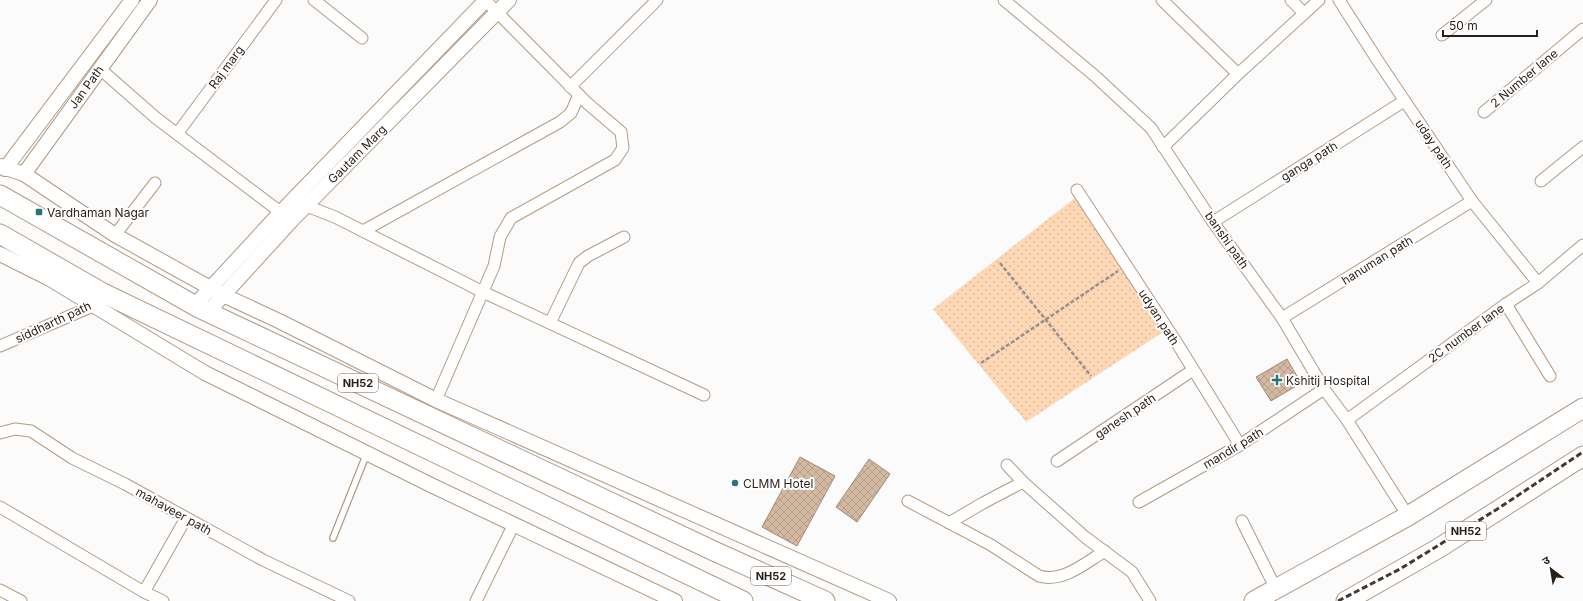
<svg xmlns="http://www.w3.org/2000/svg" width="1583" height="601" viewBox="0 0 1583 601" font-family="Inter,'Noto Sans Devanagari',sans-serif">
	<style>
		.grass { fill: url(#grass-dots) }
		.building { fill: url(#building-cross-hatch); stroke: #a28974 }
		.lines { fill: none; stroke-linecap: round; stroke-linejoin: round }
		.service-casing { stroke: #b39a84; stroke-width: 8 }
		.minor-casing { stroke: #b39a84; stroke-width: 13 }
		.tertiary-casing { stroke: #b39a84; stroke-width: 16 }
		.trunk-casing { stroke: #b39a84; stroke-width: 21 }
		.path { stroke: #96918d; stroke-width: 2.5; stroke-dasharray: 4 2; stroke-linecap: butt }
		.service { stroke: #fff; stroke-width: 5.5 }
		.minor { stroke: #fff; stroke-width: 11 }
		.tertiary { stroke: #fff; stroke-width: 14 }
		.trunk { stroke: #fff; stroke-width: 19 }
		.rail { stroke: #423932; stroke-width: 3; stroke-dasharray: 6 3; stroke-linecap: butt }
		.poi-dot { fill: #2a7479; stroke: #fff; stroke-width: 1.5 }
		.labels { text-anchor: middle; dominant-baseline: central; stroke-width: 4; stroke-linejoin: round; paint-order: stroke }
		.shield { fill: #fff; stroke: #69625d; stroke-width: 1 }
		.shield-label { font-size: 11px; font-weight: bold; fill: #291f17 }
		.street-label { font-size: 12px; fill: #291f17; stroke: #fff }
		.poi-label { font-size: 12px; fill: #291f17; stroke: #fff; text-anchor: start }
	</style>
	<defs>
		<pattern id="grass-dots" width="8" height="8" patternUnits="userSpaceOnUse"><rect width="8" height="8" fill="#fed7b5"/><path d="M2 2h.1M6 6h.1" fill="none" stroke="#dab89b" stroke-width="1.8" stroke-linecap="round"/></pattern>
		<pattern id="building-cross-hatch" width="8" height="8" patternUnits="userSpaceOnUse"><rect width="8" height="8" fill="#d3b9a2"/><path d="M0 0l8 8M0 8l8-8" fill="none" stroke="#b59f8b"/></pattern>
	</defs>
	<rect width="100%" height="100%" fill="#fbfbfb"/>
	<!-- grass -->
	<polygon class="grass" points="1075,198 1163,332 1026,422 933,309"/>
	<!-- building -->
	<g class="building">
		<polygon points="1287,359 1301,383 1271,401 1256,377"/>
		<polygon points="800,457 835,476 797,546 762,527"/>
		<polygon points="869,459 890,474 857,522 836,507"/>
	</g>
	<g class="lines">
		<defs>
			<polyline id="service" points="333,538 367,453"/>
			<g id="minor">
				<polyline points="314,0 362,38"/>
				<polyline points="1004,0 1095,76 1151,128 1213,222 1282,318 1324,389 1347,420 1408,516"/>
				<polyline points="1162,0 1238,74"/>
				<polyline points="1291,0 1304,13"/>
				<polyline points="1339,0 1378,61 1472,201 1538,283"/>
				<polyline points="1442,35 1486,0"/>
				<polyline points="99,68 156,118 287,217"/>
				<polyline points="570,87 657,0"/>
				<polyline points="1484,112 1583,29"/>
				<polyline points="177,134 276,0"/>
				<polyline points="1163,147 1238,74 1319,0"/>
				<polyline points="1541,181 1583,147"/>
				<polyline points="1077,190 1175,340 1240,445"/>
				<polyline points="299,203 335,217 483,292 704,395"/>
				<polyline points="1213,222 1404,101"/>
				<polyline points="363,231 560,122 571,113 579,95"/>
				<polyline points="115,235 155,183"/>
				<polyline points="1506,304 1550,376"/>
				<polyline points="1282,318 1472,201"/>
				<polyline points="550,323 579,263 588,256 624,237"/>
				<polyline points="0,346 93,306 97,301"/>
				<polyline points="436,400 494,266 500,237 511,218 615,160 623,148 621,132 587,103 485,0"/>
				<polyline points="1347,420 1506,304 1538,283 1583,245"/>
				<polyline points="0,433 15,429 31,431 72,458 125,484 263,560 349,601"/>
				<polyline points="1057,461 1193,370"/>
				<polyline points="1007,465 1023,482 1085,537 1132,572 1150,601"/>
				<path d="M908,501L991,545L1039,576C1063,583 1085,563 1105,551"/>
				<polyline points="1139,502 1240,445 1324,389"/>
				<polyline points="0,507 144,592 163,601"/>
				<polyline points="1242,521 1276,589"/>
				<polyline points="949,523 983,503 1023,482"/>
				<polyline points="0,590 21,601"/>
				<polyline points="144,592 186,518"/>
				<polyline points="476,601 514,524"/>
			</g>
			<g id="tertiary">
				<polyline points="0,166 24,174 115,235 223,295 279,321 436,400 889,601"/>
				<polyline points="5,169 132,0"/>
				<polyline points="24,174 150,0"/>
				<polyline points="0,254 50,279 205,373 433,486 675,601"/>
				<polyline points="195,305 280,213 486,0"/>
				<polyline points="208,312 292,220 509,0"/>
			</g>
			<g id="trunk">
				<polyline points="0,195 199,308 716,552 825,601"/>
				<polyline points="0,234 103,293 743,601"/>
				<polyline points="1254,601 1408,516 1583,408"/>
				<polyline points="1346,601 1439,548 1583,456"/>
			</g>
		</defs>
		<!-- service casing -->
		<use href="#service" class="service-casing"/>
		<!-- minor casing -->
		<use href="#minor" class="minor-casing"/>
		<!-- tertiary casing -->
		<use href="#tertiary" class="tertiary-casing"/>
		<!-- trunk casing -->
		<use href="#trunk" class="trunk-casing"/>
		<!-- path -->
		<g class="path">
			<polyline points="1000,263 1091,376"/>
			<polyline points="981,363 1118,271"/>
		</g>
		<!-- service -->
		<use href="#service" class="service"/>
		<!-- minor -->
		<use href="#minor" class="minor"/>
		<!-- tertiary -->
		<use href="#tertiary" class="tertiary"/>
		<!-- trunk -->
		<use href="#trunk" class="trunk"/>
		<!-- rail -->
		<polyline class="rail" points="1338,601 1400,569 1499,508 1583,452"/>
	</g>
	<!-- markers -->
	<g class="poi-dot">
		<rect x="35" y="208" width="8" height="8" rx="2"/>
		<path d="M1275 374h4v4h4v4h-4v4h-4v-4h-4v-4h4z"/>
		<circle cx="735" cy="483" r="4"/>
	</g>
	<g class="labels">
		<!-- shield labels -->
		<g class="shield">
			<rect x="338" y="374" width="40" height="18" rx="3"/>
			<rect x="1446" y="522" width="40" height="18" rx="3"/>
			<rect x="751" y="567" width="40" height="18" rx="3"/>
		</g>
		<g class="shield-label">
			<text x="358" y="383">NH52</text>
			<text x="1466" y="531">NH52</text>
			<text x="771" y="576">NH52</text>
		</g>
		<!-- street labels -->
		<g class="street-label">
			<text transform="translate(226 67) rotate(-54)">Raj marg</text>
			<text transform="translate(1524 78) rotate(-40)">2 Number lane</text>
			<text transform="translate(86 87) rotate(-54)">Jan Path</text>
			<text transform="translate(1434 144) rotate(56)">uday path</text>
			<text transform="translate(357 154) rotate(-45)">Gautam Marg</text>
			<text transform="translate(1309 161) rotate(-32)">ganga path</text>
			<text transform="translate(1227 240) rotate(55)">banshi path</text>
			<text transform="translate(1377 260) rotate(-32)">hanuman path</text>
			<text transform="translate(1159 317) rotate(57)">udyan path</text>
			<text transform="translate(53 322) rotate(-25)">siddharth path</text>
			<text transform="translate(1466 333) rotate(-36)">2C number lane</text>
			<text transform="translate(1125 416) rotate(-34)">ganesh path</text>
			<text transform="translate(1233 448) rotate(-31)">mandir path</text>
			<text transform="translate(174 511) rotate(29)">mahaveer path</text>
		</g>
		<!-- poi labels -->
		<g class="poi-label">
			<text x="47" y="212">Vardhaman Nagar</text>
			<text x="1286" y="380">Kshitij Hospital</text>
			<text x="743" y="483">CLMM Hotel</text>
		</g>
	</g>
	<!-- north arrow -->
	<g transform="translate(1551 569) rotate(329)" stroke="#ffffff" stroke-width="3" paint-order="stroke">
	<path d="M0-3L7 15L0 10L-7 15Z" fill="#291f17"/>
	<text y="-6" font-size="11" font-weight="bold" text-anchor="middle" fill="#291f17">उ</text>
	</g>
	<!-- scale -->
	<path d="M1443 30v6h94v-6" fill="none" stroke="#291f17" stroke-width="2"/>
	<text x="1449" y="30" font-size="12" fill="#291f17" stroke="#ffffff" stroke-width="3" paint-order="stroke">50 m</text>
</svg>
